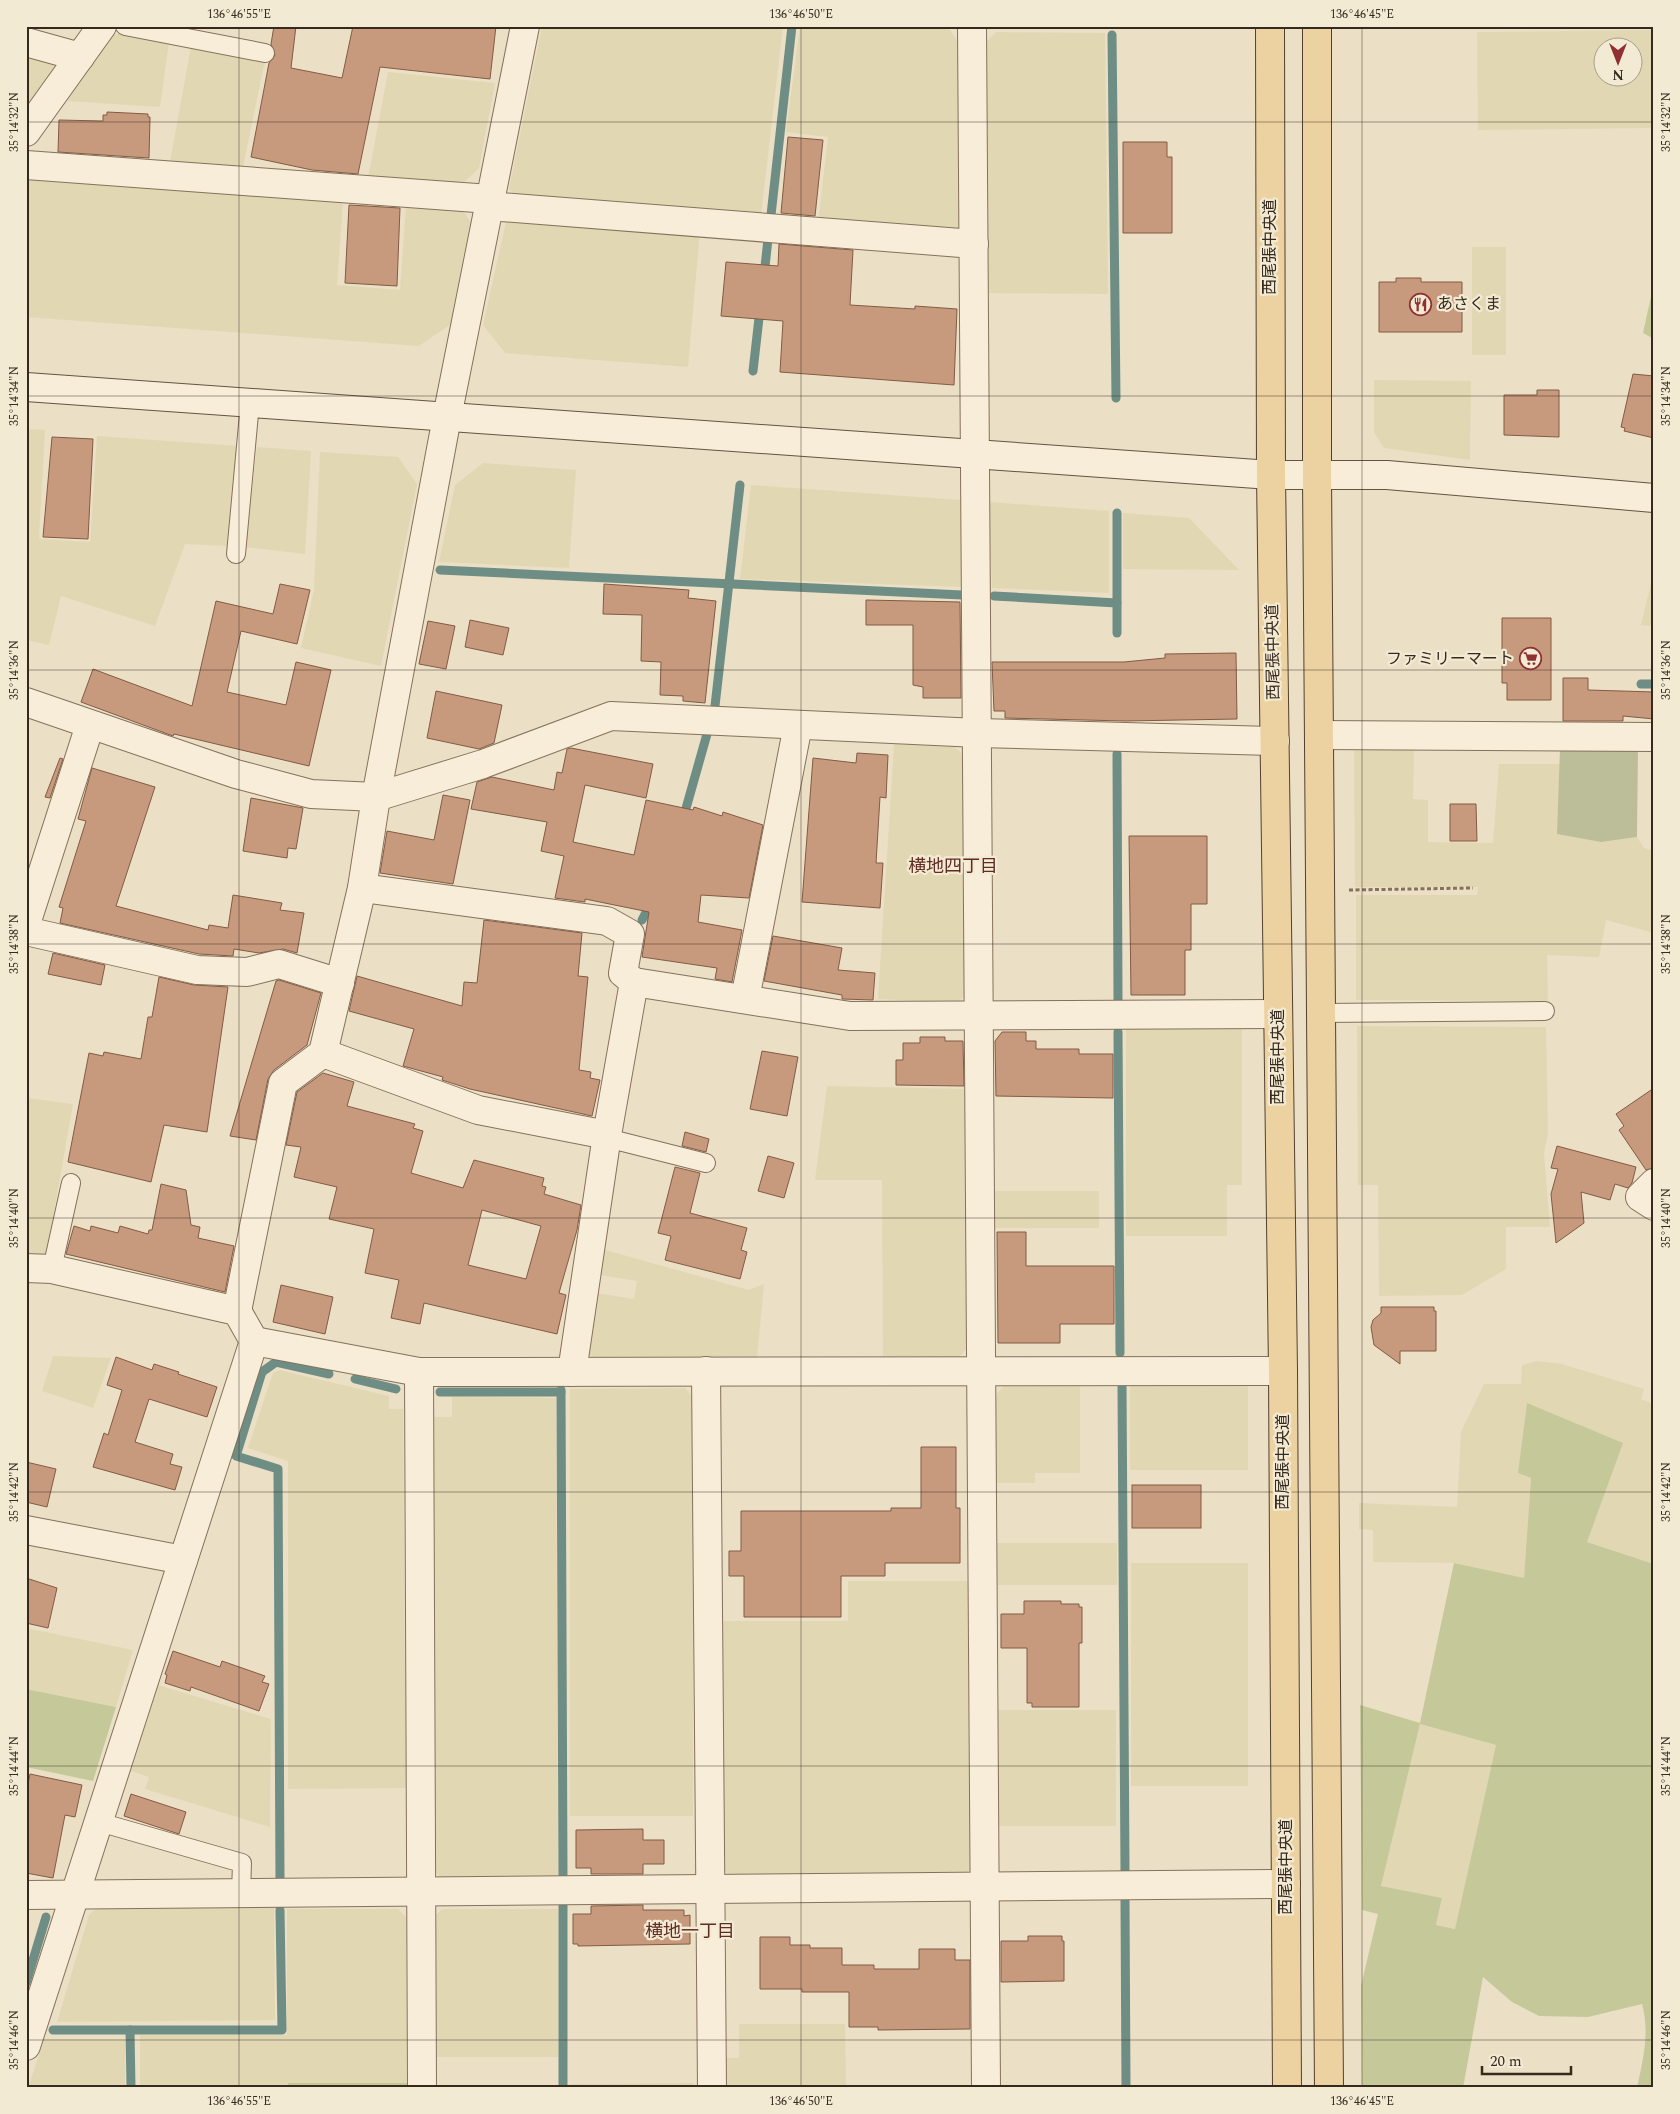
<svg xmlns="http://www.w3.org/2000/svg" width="1680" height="2114" viewBox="0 0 1680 2114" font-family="Spectral,'Noto Sans JP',serif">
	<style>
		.farmland { fill: #e1d8b3; fill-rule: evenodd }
		.green { fill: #c5c99a; fill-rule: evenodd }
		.cemetery { fill: #bbbe98 }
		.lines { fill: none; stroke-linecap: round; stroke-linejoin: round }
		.stream { stroke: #6e8d84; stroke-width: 9 }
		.building { fill: #c79a7e; stroke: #835b44; fill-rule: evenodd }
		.lane-casing { stroke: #85715c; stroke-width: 20 }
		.street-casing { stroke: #85715c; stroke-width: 30 }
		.secondary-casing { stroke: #675240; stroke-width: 30 }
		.primary-casing { stroke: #534030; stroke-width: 30 }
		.path { stroke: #85715c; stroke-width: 3; stroke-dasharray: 4 2.5; stroke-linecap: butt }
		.lane { stroke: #f7edd8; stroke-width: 18 }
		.street { stroke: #f7edd8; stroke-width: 28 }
		.secondary { stroke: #f7edd8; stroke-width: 28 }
		.primary { stroke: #ecd2a0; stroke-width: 28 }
		.ticks { fill: none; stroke: #362a1f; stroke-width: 1; stroke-opacity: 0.45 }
		.labels { text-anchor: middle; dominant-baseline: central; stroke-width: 4.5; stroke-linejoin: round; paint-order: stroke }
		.street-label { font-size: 16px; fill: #362a1f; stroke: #f3ead4 }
		.poi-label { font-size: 16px; fill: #362a1f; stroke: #f3ead4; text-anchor: start }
		.neighbourhood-label { font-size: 18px; fill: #602d21; stroke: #f3ead4 }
		.neatline { fill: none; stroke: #362a1f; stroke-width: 2 }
		.ticks-label { font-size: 12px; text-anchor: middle; fill: #362a1f }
	</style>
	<rect width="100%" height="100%" fill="#ebdfc5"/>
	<!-- farmland -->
	<g class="farmland">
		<polygon points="542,26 783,26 761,215 518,198 509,189"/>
		<polygon points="800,26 932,26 949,29 961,46 962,229 956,233 818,223 828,137 786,132"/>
		<path d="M1654,30V128L1478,130L1477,32ZM1602,48H1632V78H1602Z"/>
		<polygon points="123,32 169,42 160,107 67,101 110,36"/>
		<polygon points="996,32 1105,33 1108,294 986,293 983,45"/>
		<polygon points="26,45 63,59 26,115"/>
		<polygon points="191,46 265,60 243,167 170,162"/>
		<polygon points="388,72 495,83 479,168 462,184 368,178"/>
		<polygon points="26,179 343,201 337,285 400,290 406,205 461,209 471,222 451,324 419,346 26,317"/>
		<polygon points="512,217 700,230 688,367 505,353 483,325 506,222"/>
		<rect x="1472" y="247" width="34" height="108"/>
		<polygon points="1374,380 1471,381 1470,460 1384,448 1374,432"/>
		<polygon points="26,429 45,430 39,539 90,542 97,436 239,446 228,546 185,544 155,626 61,596 49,645 26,640"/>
		<polygon points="257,447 311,451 305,554 245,547"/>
		<polygon points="320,452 398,457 417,484 381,666 301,648 314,590"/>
		<polygon points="483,463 576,470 569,568 439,562 455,485"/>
		<polygon points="751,485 961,500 964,587 740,579"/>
		<polygon points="989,502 1109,511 1109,593 992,588"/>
		<polygon points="1123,513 1189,518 1239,570 1123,569"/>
		<polygon points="1654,571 1654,626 1641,625"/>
		<polygon points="894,744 954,747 964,755 967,994 957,1003 878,999"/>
		<polygon points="1354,749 1414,749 1413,799 1428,800 1428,842 1493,843 1499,764 1560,764 1557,834 1601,842 1637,837 1644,848 1654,851 1654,933 1606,920 1599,957 1547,955 1548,1001 1356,1000 1356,895 1477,895 1478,887 1355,887"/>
		<polygon points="1126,1025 1242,1025 1242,1185 1227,1185 1227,1236 1126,1236"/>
		<polygon points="1357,1026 1546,1027 1548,1133 1544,1153 1550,1227 1506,1227 1506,1269 1462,1295 1379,1296 1378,1185 1358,1185"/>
		<polygon points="827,1086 966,1089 968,1347 959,1357 883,1356 882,1180 815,1180"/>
		<polygon points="26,1098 73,1104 46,1257 26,1255"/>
		<rect x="995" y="1191" width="104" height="37"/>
		<polygon points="605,1250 749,1290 764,1284 757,1357 594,1358 587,1353 597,1293 634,1299 637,1281 600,1275"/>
		<polygon points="53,1356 111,1358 93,1408 42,1391"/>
		<polygon points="1537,1361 1562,1364 1644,1389 1641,1399 1654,1404 1654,1564 1587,1542 1531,1478 1524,1579 1454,1563 1373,1562 1373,1530 1359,1529 1359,1503 1457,1507 1461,1432 1484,1384 1521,1384 1522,1365"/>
		<polygon points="279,1370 389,1396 389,1409 403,1409 406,1788 288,1789 288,1461 248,1448 273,1373"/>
		<rect x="1130" y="1382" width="118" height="88"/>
		<polygon points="1006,1384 1080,1384 1080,1473 1035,1473 1035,1483 995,1483 995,1395"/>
		<polygon points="685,1388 693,1397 693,1816 570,1816 570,1389"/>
		<polygon points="452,1397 556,1398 558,1878 442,1879 435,1872 431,1417 452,1417"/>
		<rect x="996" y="1543" width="121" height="42"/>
		<rect x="1131" y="1563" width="117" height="223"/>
		<polygon points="848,1581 972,1581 972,1868 961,1877 731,1877 723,1869 723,1621 848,1621"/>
		<polygon points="26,1628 133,1650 116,1707 26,1689"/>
		<polygon points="158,1685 271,1719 270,1827 145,1789 149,1777 131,1771"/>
		<rect x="998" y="1710" width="118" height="116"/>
		<polygon points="1420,1724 1496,1745 1455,1929 1436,1925 1442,1899 1381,1886"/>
		<polygon points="274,1905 275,2020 57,2022 89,1915 97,1907"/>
		<polygon points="287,1909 398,1909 406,1917 407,2083 288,2083 288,2088 140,2088 140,2035 287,2035"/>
		<polygon points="442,1909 558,1909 558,2057 437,2057 436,1915"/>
		<polygon points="739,2024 845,2024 846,2088 723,2088 722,2058 739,2058"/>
		<polygon points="44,2039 125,2039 125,2088 28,2088"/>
		<polygon points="694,2083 694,2088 569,2088 569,2084"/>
	</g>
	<!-- green -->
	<g class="green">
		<polygon points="1654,283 1654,339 1643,333"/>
		<path d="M1527,1403L1623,1443L1587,1542L1654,1564V2088H1637C1643,2059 1650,2033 1642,2004L1588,2017L1539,2016L1512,2002L1483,1977L1463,2088H1362L1361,1986L1378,1914L1362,1910L1360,1705L1420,1723L1454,1563L1524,1578L1531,1478L1518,1473ZM1420,1724L1496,1745L1455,1929L1436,1925L1442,1898L1381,1886Z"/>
		<polygon points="26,1689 116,1707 93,1781 26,1767"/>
		<rect x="288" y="2083" width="119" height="5"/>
	</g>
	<!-- cemetery -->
	<polygon class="cemetery" points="1560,749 1638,749 1637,837 1601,842 1557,834"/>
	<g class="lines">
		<!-- stream -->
		<g class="stream">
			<polyline points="1112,35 1116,398"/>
			<polyline points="771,215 792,26"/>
			<polyline points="764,276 768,239"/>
			<polyline points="753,371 760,309"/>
			<polyline points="440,570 962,595"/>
			<polyline points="994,596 1117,603 1117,513"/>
			<polyline points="1117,603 1117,633"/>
			<polyline points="1641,684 1654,684"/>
			<polyline points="715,706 740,485"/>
			<polyline points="1117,754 1118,1000"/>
			<polyline points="683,819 707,734"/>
			<polyline points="642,920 652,901"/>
			<polyline points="1118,1032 1120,1353"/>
			<polyline points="355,1379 396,1389"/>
			<polyline points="1122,1385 1125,1871"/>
			<polyline points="561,1390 563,1875"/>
			<polyline points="440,1392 561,1392"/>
			<polyline points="280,1879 278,1469 236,1456 262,1372 276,1362 329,1374"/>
			<polyline points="1125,1901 1126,2088"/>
			<polyline points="563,1906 563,2088"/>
			<polyline points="26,1983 46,1917"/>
			<polyline points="53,2030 282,2030 280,1910"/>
			<polyline points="130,2030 131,2088"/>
		</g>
	</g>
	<!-- building -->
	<g class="building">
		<polygon points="274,26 296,26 291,68 342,78 353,26 496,26 490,79 380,67 358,174 312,170 251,157 269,63 275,55 271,44"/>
		<polygon points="107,112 148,114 148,117 150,117 149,158 58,152 59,120 103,121 103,115 107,115"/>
		<polygon points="788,137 823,140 815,216 781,213"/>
		<polygon points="1123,142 1167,142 1167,157 1172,157 1172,233 1123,233"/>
		<polygon points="349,205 400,208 397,286 345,283"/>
		<polygon points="779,244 853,250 850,305 915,309 915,306 957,309 954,385 780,372 783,321 721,316 726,262 778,266"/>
		<polygon points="1396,278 1421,278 1421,282 1462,282 1462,332 1379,332 1379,282 1396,282"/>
		<polygon points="1633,374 1654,376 1654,438 1624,431 1625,428 1621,427"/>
		<polygon points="1537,390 1559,390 1559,437 1504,435 1504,395 1537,395"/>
		<polygon points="52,437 93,439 88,539 43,537"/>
		<polygon points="280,584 310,590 297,644 241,631 227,692 286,705 296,662 331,670 309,766 174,734 173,736 81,702 93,669 192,706 216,601 273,614"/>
		<polygon points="604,584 689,590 688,598 716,601 705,703 683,701 683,696 660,695 661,662 641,661 642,615 603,614"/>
		<polygon points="866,600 960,602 961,698 923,698 923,687 913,685 913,625 866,625"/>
		<polygon points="1502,618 1551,618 1551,700 1507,700 1507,683 1502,683"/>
		<polygon points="470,620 509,628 503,655 465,647"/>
		<polygon points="428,621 455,626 446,669 419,664"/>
		<polygon points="1236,653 1237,719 1125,721 1005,718 1005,711 994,711 992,662 1124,662 1165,658 1165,654"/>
		<polygon points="1563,678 1588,678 1588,690 1654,692 1654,719 1623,716 1623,721 1563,721"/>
		<polygon points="436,691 502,705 494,743 479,749 427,738"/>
		<polygon points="571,748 653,764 646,798 585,785 573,842 634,855 646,800 693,810 694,807 722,816 723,812 763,825 749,898 701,895 698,922 742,930 732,982 715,979 717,968 642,957 649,912 585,899 585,902 555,898 564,856 541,851 547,822 471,809 477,782 492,777 554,790 557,772 562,773 567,749"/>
		<polygon points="857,753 888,755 886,798 880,797 876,863 883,863 880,908 802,902 813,758 856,763"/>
		<polygon points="60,758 63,759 50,798 45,797"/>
		<polygon points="92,768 155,787 116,906 208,930 209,925 228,928 233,895 282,903 280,910 304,913 297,953 283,949 259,953 234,949 233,956 199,954 60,923 63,908 59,907 86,821 78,819"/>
		<polygon points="443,795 470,800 453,884 380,873 387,831 434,840"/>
		<polygon points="251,798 303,808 296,849 288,848 287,858 243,851"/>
		<polygon points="1450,804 1476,804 1477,841 1450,841"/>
		<polygon points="1129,836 1207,836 1207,904 1191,904 1191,950 1185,950 1185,995 1131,995"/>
		<polygon points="484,920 582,933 578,976 588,977 579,1070 591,1072 590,1078 600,1080 592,1116 470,1089 442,1080 443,1077 403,1066 414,1029 349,1011 357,976 462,1006 464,982 477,983"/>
		<polygon points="773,936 842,948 838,970 875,973 873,1000 842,999 842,995 764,981"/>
		<polygon points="53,953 105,965 101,985 48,974"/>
		<polygon points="159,977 194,985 228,987 207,1132 164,1125 151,1182 68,1162 89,1053 103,1056 104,1052 141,1059 148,1017 152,1017"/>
		<polygon points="279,980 321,993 307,1045 274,1070 268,1079 256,1140 230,1136 276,981"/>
		<polygon points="1002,1032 1026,1032 1026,1041 1036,1041 1036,1049 1079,1049 1079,1054 1113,1054 1113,1098 996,1096 995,1041"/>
		<polygon points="920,1037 945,1037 945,1041 963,1041 964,1086 896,1085 896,1060 903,1060 903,1043 920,1043"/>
		<polygon points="762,1051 798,1057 787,1116 750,1109"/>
		<path d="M323,1073L354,1082L347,1106L415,1124L413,1128L423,1131L411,1173L463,1188L474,1160L544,1178L542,1186L546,1187L544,1194L581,1205L577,1230L559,1293L566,1295L557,1334L424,1303L420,1324L391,1318L399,1280L365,1273L374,1229L329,1219L337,1187L294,1177L301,1147L286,1145L297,1092ZM482,1210L541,1226L526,1279L468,1265Z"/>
		<polygon points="1654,1088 1654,1168 1646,1170 1619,1130 1624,1126 1616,1114"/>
		<polygon points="685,1132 709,1139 706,1152 682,1146"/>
		<polygon points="1557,1146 1636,1167 1632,1183 1628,1188 1615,1184 1610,1200 1581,1192 1584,1223 1556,1243 1551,1194 1558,1169 1551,1168"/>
		<polygon points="768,1156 794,1163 784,1198 758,1191"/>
		<polygon points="675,1167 700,1173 690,1213 747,1228 741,1250 747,1252 740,1279 665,1260 671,1236 658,1233"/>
		<polygon points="161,1184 186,1190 191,1225 200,1227 198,1238 234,1246 225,1292 66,1254 74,1226 90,1231 91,1226 118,1233 120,1226 148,1234 149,1230 152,1230"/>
		<polygon points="997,1232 1026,1232 1026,1266 1114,1266 1114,1324 1060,1324 1060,1343 998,1343"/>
		<polygon points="281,1285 333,1297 325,1334 273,1322"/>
		<polygon points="1381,1307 1434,1307 1434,1311 1436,1311 1436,1351 1400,1351 1400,1364 1374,1345 1371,1327 1373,1320 1381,1313"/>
		<polygon points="116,1357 152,1370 154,1364 179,1372 178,1374 217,1387 207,1417 149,1399 135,1442 173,1454 170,1464 182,1467 175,1490 93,1467 104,1433 108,1435 122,1390 107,1385"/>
		<polygon points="921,1447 956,1447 956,1508 960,1508 960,1563 885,1563 885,1576 841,1576 841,1617 744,1617 744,1576 729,1576 729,1551 741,1551 741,1511 891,1511 891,1508 921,1508"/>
		<polygon points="26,1462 56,1469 47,1507 26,1502"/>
		<rect x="1132" y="1485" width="69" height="43"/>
		<polygon points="26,1578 57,1588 48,1628 26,1623"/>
		<polygon points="1024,1601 1061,1601 1061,1604 1079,1604 1079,1607 1082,1607 1082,1643 1079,1643 1079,1707 1032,1707 1032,1703 1027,1703 1027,1648 1001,1648 1001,1614 1024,1614"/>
		<polygon points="173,1651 220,1667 222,1661 265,1676 262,1682 269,1684 259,1711 191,1687 190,1691 165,1683 167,1675 165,1674"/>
		<polygon points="30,1774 82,1785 75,1817 65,1815 53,1878 26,1873 26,1793"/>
		<polygon points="131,1794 186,1812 179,1834 124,1816"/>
		<polygon points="643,1829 643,1840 664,1840 664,1864 643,1864 643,1874 591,1874 591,1868 576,1868 576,1830"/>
		<polygon points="643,1905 643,1910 684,1910 684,1916 690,1915 690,1944 578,1946 578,1944 573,1944 573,1914 591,1914 591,1906"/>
		<polygon points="1028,1936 1062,1936 1062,1941 1064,1941 1064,1981 1001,1982 1001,1941 1028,1941"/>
		<polygon points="760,1937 790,1937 790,1945 810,1945 810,1948 842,1948 842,1965 874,1965 874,1969 919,1969 919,1949 955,1949 955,1960 970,1960 970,2029 878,2030 878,2027 849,2027 849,1992 802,1992 802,1989 760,1989"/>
	</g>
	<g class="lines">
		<defs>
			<g id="lane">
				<polyline points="125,26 265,53"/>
				<polyline points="236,554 250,403"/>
				<polyline points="1321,1013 1545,1011"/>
				<polyline points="607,1138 706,1163"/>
				<polyline points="52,1269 71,1183"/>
				<polyline points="99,1822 242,1863 241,1893"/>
			</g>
			<g id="street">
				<polyline points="972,26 986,2088"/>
				<polyline points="26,42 80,57"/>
				<polyline points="26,132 102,26"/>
				<polyline points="26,165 490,199"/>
				<polyline points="488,206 974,244"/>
				<polyline points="26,702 236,774 311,794 376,797 483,764 611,716 978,733 1275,741"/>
				<polyline points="1319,735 1654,737"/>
				<polyline points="362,888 607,921 630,934 623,973 634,982"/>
				<polyline points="26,924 90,725"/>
				<polyline points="26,931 197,970 247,972 279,964 340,983"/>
				<polyline points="745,999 798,725"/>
				<polyline points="323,1053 478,1110 607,1135 634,982 850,1016 1278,1014"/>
				<polyline points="1654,1183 1640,1197 1654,1206"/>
				<polyline points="26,1268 52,1269 237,1311 254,1341 26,2046"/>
				<polyline points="237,1311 283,1083 323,1053 362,888 376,797 447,417 525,26"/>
				<polyline points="254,1341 419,1372 1283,1371"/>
				<polyline points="706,1371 712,2088"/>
				<polyline points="419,1372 422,2088"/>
				<polyline points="572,1372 607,1135"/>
				<polyline points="26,1530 183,1560"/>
				<polyline points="26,1895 1286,1884"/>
			</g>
			<polyline id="secondary" points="26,387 1271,475 1387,475 1654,498"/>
			<g id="primary">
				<polyline points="1270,26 1271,475 1283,1371 1287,2088"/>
				<polyline points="1317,26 1317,475 1329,2088"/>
			</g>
		</defs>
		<!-- lane casing -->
		<use href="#lane" class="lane-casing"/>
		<!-- street casing -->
		<use href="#street" class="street-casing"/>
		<!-- secondary casing -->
		<use href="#secondary" class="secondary-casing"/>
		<!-- primary casing -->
		<use href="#primary" class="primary-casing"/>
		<!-- path -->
		<polyline class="path" points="1349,890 1473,888"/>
		<!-- lane -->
		<use href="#lane" class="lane"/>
		<!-- street -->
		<use href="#street" class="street"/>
		<!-- secondary -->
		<use href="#secondary" class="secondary"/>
		<!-- primary -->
		<use href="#primary" class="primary"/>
	</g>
	<!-- ticks -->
	<path class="ticks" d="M239,26V2088M801,26V2088M1362,26V2088M26,122H1654M26,396H1654M26,670H1654M26,944H1654M26,1218H1654M26,1492H1654M26,1766H1654M26,2040H1654"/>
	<!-- icons -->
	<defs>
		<symbol id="restaurant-ring" viewBox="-11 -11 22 22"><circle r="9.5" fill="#f3ead4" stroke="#913033" stroke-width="1.5"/><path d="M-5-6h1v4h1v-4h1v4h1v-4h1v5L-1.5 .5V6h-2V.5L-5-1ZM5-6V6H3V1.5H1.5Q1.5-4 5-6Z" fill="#913033"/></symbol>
		<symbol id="supermarket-ring" viewBox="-11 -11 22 22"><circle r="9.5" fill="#f3ead4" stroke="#913033" stroke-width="1.5"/><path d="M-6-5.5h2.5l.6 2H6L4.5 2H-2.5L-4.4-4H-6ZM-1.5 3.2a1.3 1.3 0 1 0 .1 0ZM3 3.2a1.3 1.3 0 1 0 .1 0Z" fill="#913033"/></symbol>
	</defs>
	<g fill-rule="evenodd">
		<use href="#restaurant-ring" x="1408" y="292" width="25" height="25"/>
		<use href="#supermarket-ring" x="1518" y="646" width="25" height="25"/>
	</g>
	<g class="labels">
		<!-- street labels -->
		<g class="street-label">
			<text transform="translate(1270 247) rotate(-90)">西尾張中央道</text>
			<text transform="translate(1273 652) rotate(-91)">西尾張中央道</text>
			<text transform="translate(1278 1057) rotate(-90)">西尾張中央道</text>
			<text transform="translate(1283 1462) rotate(-90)">西尾張中央道</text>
			<text transform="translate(1286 1867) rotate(-90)">西尾張中央道</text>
		</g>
		<!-- poi labels -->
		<g class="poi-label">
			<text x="1437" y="304">あさくま</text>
			<text x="1514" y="659" text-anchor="end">ファミリーマート</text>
		</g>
		<!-- neighbourhood labels -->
		<g class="neighbourhood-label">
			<text x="953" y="866">横地四丁目</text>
			<text x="690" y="1931">横地一丁目</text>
		</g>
	</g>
	<!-- border -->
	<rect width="1680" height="2114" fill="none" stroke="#f3ead4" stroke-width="55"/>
	<!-- north arrow -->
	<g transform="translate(1618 62) rotate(180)"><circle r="24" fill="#f3ead4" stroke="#a79d8c"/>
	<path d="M0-4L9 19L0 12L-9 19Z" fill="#913033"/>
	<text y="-8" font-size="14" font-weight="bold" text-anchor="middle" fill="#362a1f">N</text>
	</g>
	<!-- scale -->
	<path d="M1482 2066v8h89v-8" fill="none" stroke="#362a1f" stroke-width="2.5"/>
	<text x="1490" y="2066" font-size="15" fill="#362a1f" stroke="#f3ead4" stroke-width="4" paint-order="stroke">20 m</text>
	<rect x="28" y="28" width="1624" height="2058" class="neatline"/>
	<g class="ticks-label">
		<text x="239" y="18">136°46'55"E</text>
		<text x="801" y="18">136°46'50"E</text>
		<text x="1362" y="18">136°46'45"E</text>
		<text transform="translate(1666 122) rotate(-90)" y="4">35°14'32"N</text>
		<text transform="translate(14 122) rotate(-90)" y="4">35°14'32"N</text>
		<text transform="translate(1666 396) rotate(-90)" y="4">35°14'34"N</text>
		<text transform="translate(14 396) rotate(-90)" y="4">35°14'34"N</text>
		<text transform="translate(1666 670) rotate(-90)" y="4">35°14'36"N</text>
		<text transform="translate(14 670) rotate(-90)" y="4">35°14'36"N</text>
		<text transform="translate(1666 944) rotate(-90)" y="4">35°14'38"N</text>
		<text transform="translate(14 944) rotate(-90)" y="4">35°14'38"N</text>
		<text transform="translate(1666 1218) rotate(-90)" y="4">35°14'40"N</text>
		<text transform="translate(14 1218) rotate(-90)" y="4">35°14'40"N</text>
		<text transform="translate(14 1492) rotate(-90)" y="4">35°14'42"N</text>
		<text transform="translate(1666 1492) rotate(-90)" y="4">35°14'42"N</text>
		<text transform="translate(14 1766) rotate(-90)" y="4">35°14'44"N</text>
		<text transform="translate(1666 1766) rotate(-90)" y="4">35°14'44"N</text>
		<text transform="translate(14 2040) rotate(-90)" y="4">35°14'46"N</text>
		<text transform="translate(1666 2040) rotate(-90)" y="4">35°14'46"N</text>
		<text x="239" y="2105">136°46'55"E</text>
		<text x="801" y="2105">136°46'50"E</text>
		<text x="1362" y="2105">136°46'45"E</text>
	</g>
</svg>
